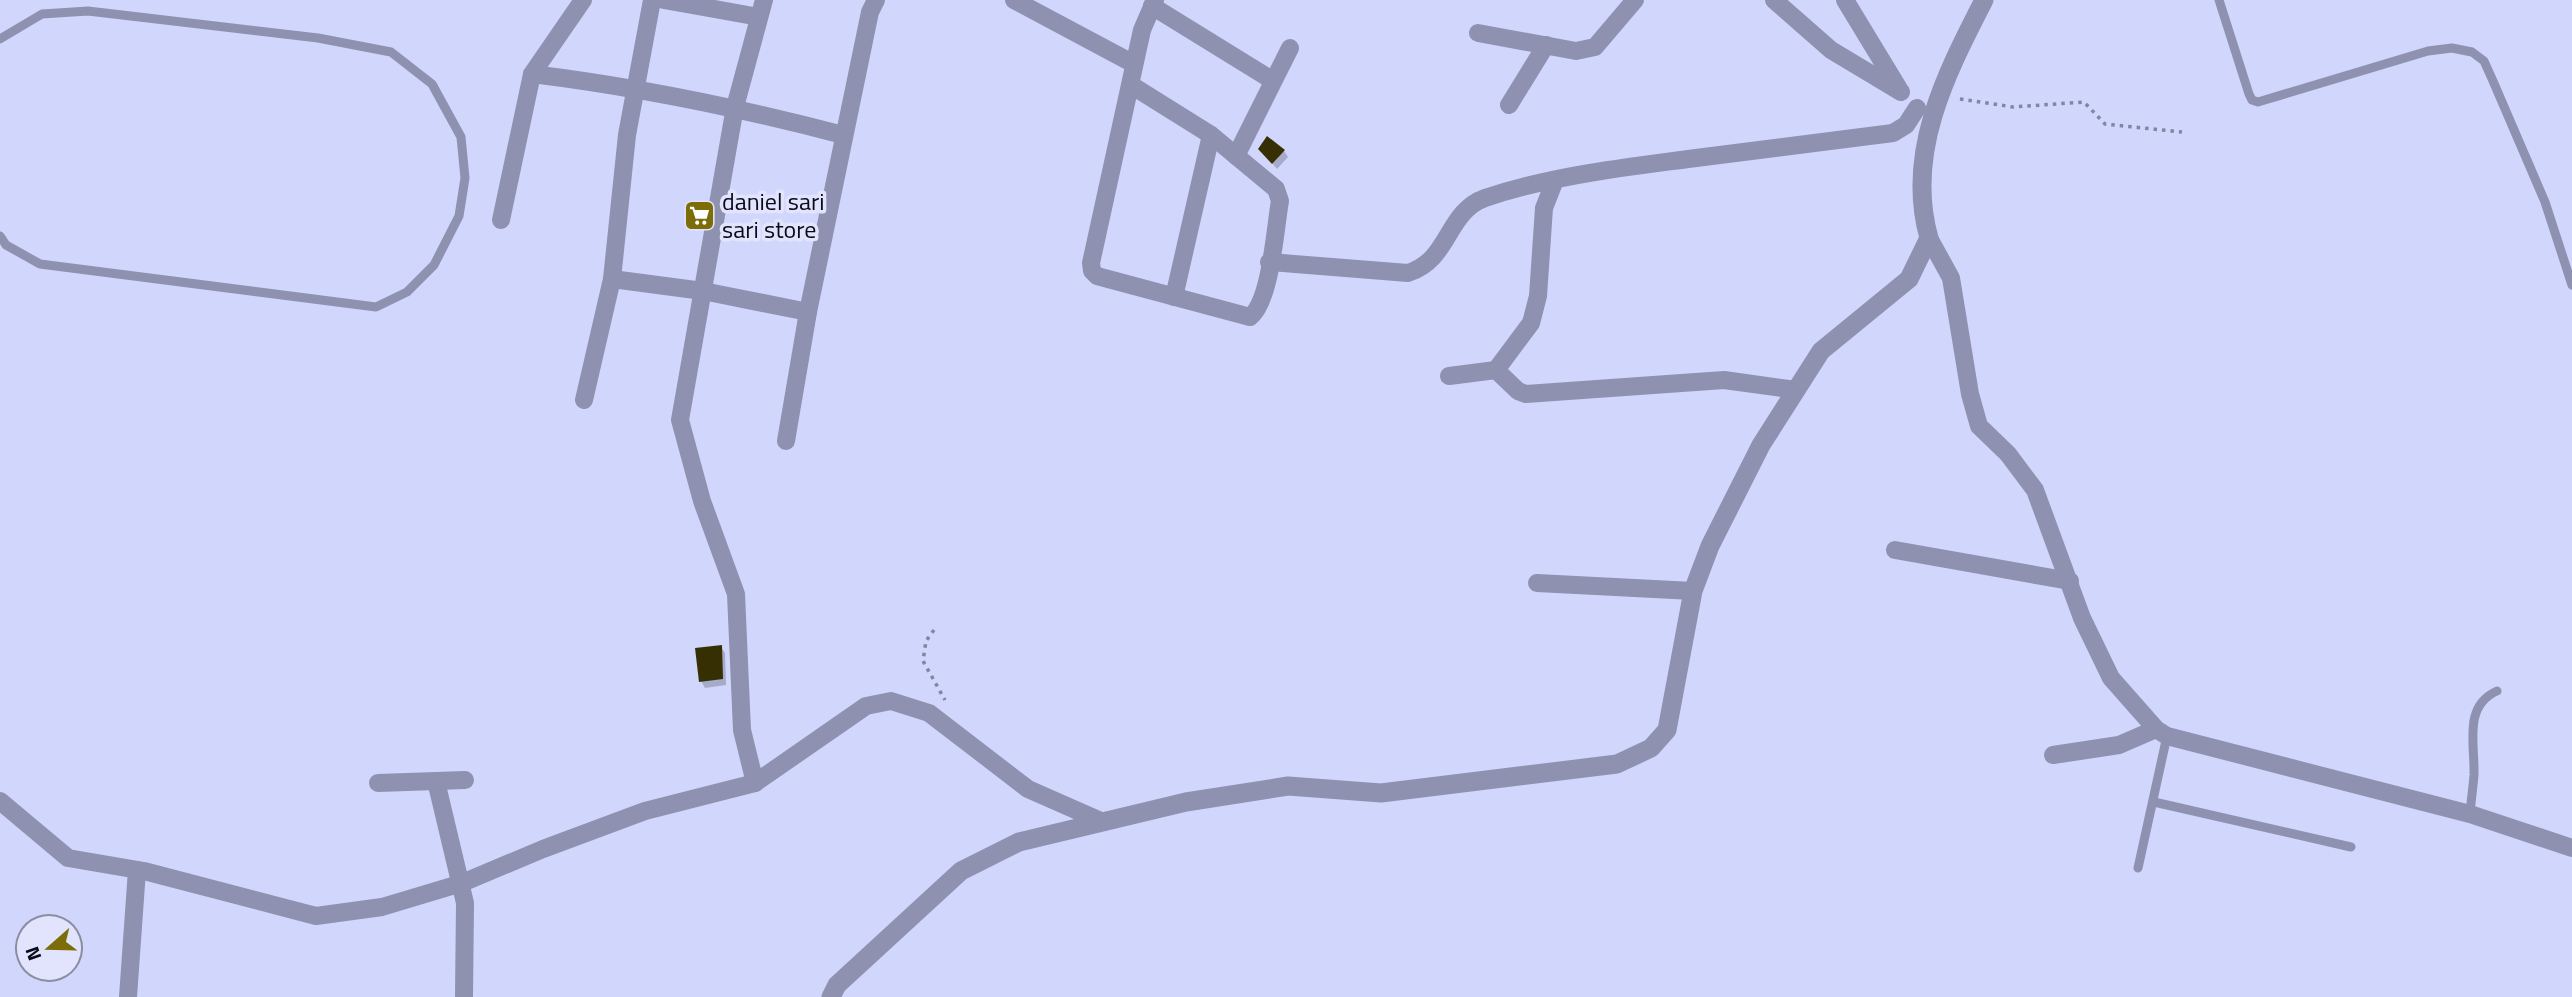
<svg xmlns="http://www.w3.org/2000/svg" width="2572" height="997" viewBox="0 0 2572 997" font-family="'Titillium Web',sans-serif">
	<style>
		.shadow { fill: #0003 }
		.building { fill: #362f03 }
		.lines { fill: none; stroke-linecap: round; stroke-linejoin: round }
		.path { stroke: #8286a3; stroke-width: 3.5; stroke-dasharray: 3.5 5; stroke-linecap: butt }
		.service { stroke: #8e91b0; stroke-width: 9 }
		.minor { stroke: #8e91b0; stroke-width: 18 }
		.tertiary { stroke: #8e91b0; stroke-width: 19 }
		.labels { text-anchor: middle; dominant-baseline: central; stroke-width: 7; stroke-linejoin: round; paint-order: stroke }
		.poi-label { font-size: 24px; fill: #090a17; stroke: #e1e4fc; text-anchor: start }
	</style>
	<rect width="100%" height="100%" fill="#d1d6fd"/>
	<!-- shadow -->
	<g class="shadow">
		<polygon points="1260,149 1284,151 1288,157 1277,169"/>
		<polygon points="721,647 725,653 726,685 705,688 701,681"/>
	</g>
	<!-- building -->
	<g class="building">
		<polygon points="1267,136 1285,150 1272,164 1258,149"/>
		<polygon points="722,645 723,679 699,682 695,648"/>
	</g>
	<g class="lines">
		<!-- path -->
		<g class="path">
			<polyline points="1960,99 2013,107 2084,102 2105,124 2182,132"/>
			<polyline points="934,630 926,641 923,661 945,700"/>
		</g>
		<!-- service -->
		<g class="service">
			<polyline points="2219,0 2249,94 2252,100 2258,102 2428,51 2452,48 2472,52 2484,61 2493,81 2545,202 2572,285"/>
			<polyline points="0,39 42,14 88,11 318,38 391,52 432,84 461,137 465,178 459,216 434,265 407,292 376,307 40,264 6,245 0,236"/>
			<polyline points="2154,802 2351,847"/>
			<path d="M2470,814C2471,801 2473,788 2474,775C2475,744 2463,706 2497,691"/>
			<polyline points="2138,868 2167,736"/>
		</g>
		<!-- minor -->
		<g class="minor">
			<polyline points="664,0 759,17"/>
			<polyline points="1014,0 1134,64"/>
			<polyline points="1774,0 1831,50 1901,92"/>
			<polyline points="1845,0 1899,89"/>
			<polyline points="1152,6 1272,80"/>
			<polyline points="1478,33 1576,51 1595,47 1635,0"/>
			<path d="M532,74C638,87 740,108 843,135"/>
			<path d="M1131,85L1211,135L1276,189L1280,201C1275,228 1271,301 1250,317L1097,276L1092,271L1091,263L1142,30L1155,0"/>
			<polyline points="1509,105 1546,45"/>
			<polyline points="1236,156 1290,48"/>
			<polyline points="501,220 532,74 583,0"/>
			<polyline points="1929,238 1951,278 1970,394 1979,426 2008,454 2035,490 2082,618 2111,678 2156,729 2167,736 2470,814 2572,848"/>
			<path d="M1269,262L1408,273C1450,260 1446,212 1485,198C1550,176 1620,168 1688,159C1756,151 1824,142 1893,133L1906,125L1917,108"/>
			<polyline points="612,279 703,291 808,312"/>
			<polyline points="1174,297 1211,135"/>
			<polyline points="1496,370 1531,323 1538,296 1544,208 1555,180"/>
			<polyline points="1449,376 1496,370 1518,391 1526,394 1724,380 1796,390"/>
			<polyline points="584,400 612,279 627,135 652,0"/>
			<polyline points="786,441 808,312 870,12 876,0"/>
			<polyline points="1895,550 2070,581"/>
			<polyline points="1537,583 1693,591"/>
			<polyline points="2053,755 2119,745 2156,729"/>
			<polyline points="436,781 465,903 464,997"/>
			<polyline points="378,783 465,780"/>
			<polyline points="755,783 742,730 736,594 702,501 680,420 735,107 764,0"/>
			<polyline points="0,801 68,858 144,871 316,916 382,907 462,883 543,849 645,811 755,783 866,706 891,701 929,713 1028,789 1103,822"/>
			<polyline points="128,997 137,870"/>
		</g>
		<!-- tertiary -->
		<path class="tertiary" d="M831,997L837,985L961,871L1019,842L1186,802L1288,786L1381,793L1617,764L1651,748L1667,730L1693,591L1710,546L1761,445L1821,351L1909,279L1929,238C1905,153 1946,74 1984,0"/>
	</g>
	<!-- icons -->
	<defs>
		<symbol id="supermarket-square" viewBox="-11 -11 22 22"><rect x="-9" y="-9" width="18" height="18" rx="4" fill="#7c6d09" stroke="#e1e4fc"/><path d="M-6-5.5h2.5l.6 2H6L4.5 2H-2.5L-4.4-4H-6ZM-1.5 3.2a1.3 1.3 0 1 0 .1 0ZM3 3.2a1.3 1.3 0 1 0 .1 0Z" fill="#fff"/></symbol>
	</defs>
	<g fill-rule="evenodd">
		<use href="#supermarket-square" x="682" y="198" width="35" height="35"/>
	</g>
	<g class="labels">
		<!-- poi labels -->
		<g class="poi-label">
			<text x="722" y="201">daniel sari<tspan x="722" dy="28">sari store</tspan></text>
		</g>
	</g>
	<!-- north arrow -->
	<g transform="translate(49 948) rotate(250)"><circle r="33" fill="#e1e4fc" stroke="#8b8da0" stroke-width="2"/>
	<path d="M0-5L12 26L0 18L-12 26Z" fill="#7c6d09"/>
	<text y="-10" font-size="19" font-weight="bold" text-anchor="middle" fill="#090a17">N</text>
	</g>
</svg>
